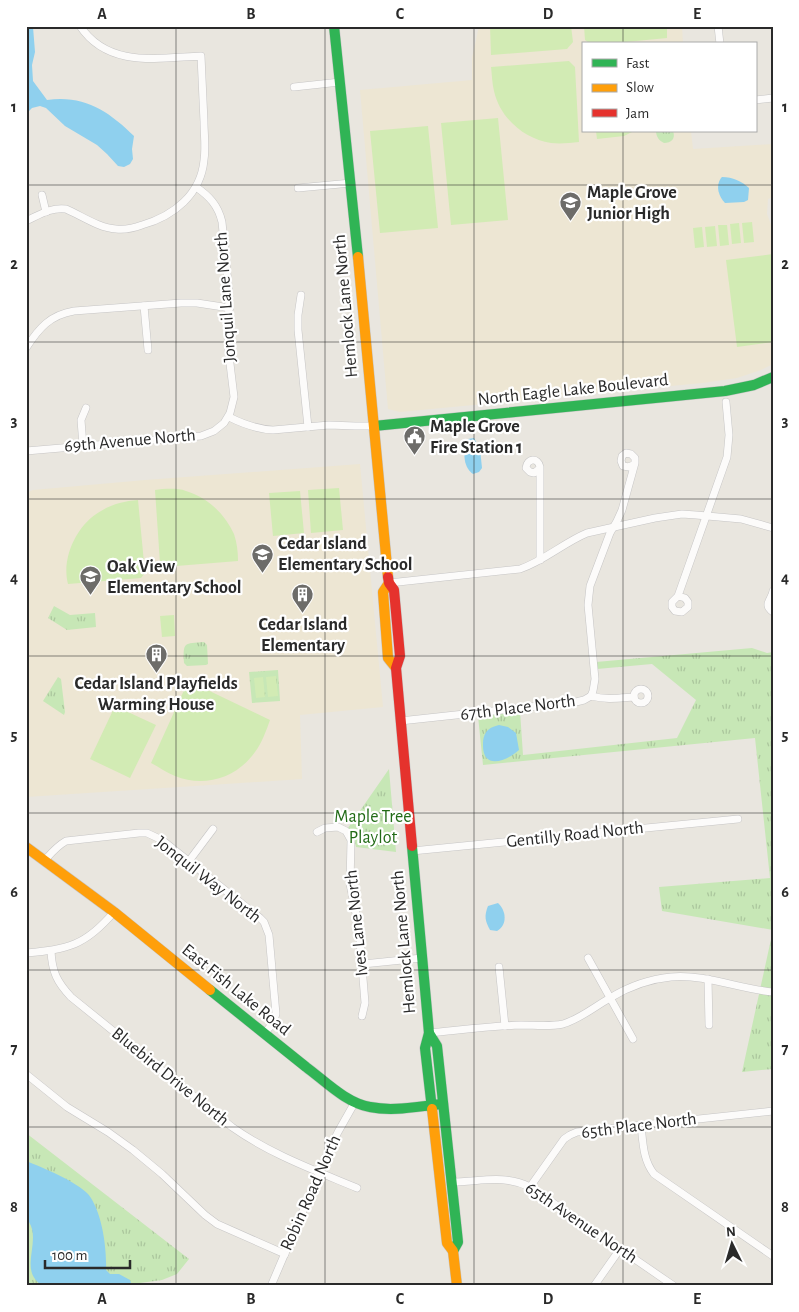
<svg xmlns="http://www.w3.org/2000/svg" width="799" height="1312" viewBox="0 0 799 1312" font-family="'Alegreya Sans',sans-serif">
	<style>
		.education { fill: #ede6d3 }
		.grass { fill: url(#grass-tufts) }
		.pitch { fill: #d2ebb4 }
		.water { fill: #8fd0ee }
		.lines { fill: none; stroke-linecap: round; stroke-linejoin: round }
		.street-casing { stroke: #c6c5c5; stroke-width: 8 }
		.fast-casing { stroke: #c6c5c5; stroke-width: 11 }
		.slow-casing { stroke: #c6c5c5; stroke-width: 11 }
		.jam-casing { stroke: #c6c5c5; stroke-width: 11 }
		.street { stroke: #fcfbfa; stroke-width: 7 }
		.fast { stroke: #30b455; stroke-width: 10 }
		.slow { stroke: #ff9f0a; stroke-width: 10 }
		.jam { stroke: #e5322d; stroke-width: 10 }
		.grid { fill: none; stroke: #2a2a2a; stroke-width: 1; stroke-opacity: 0.55 }
		.labels { text-anchor: middle; dominant-baseline: central; stroke-width: 4.5; stroke-linejoin: round; paint-order: stroke }
		.poi-label { font-size: 18px; font-weight: bold; fill: #2a2a2a; stroke: #fff; text-anchor: start }
		.street-label { font-size: 18px; fill: #2a2a2a; stroke: #fff }
		.park-label { font-size: 18px; fill: #226b16; stroke: #fff }
		.neatline { fill: none; stroke: #2a2a2a; stroke-width: 2 }
		.grid-label { font-size: 16px; text-anchor: middle; font-weight: bold; fill: #2a2a2a }
	</style>
	<defs>
		<pattern id="grass-tufts" width="24" height="20" patternUnits="userSpaceOnUse" patternTransform="scale(1.25)"><rect width="24" height="20" fill="#c7e7b6"/><path d="M3 7l-1-3M5 7V3M7 7l1-3M15 17l-1-3M17 17v-4M19 17l1-3" fill="none" stroke="#abc69d"/></pattern>
	</defs>
	<rect width="100%" height="100%" fill="#e9e6df"/>
	<!-- education -->
	<g class="education">
		<polygon points="479,26 682,26 683,44 583,44 583,131 691,131 693,149 773,144 773,197 768,199 767,214 773,230 773,364 761,370 737,378 702,383 400,412 388,409 360,90 472,80 472,58"/>
		<polygon points="360,464 383,707 300,715 302,779 26,797 26,493 33,490 145,480"/>
	</g>
	<!-- grass -->
	<g class="grass">
		<path d="M656,131H673C676,139 671,143 664,143C659,141 656,136 656,131Z"/>
		<polygon points="54,606 70,615 95,613 96,627 67,630 48,618"/>
		<path d="M204,642L207,645L208,664L206,665L187,666L184,663C183,641 184,644 204,642Z"/>
		<polygon points="752,648 767,653 773,652 773,1069 742,1072 773,930 662,911 659,887 770,878 755,738 483,765 478,716 520,711 523,755 677,738 696,700 652,664 597,669 596,662"/>
		<polygon points="278,670 280,701 252,703 249,672"/>
		<polygon points="58,677 61,679 65,712 64,715 43,701"/>
		<polygon points="389,769 396,852 356,847 353,835 348,828"/>
		<polygon points="26,1133 189,1259 177,1274 162,1280 140,1283 139,1286 26,1286"/>
	</g>
	<!-- pitch -->
	<g class="pitch">
		<polygon points="490,26 571,26 573,42 567,49 491,55"/>
		<polygon points="584,26 667,26 667,38 605,44 591,44 585,40"/>
		<path d="M569,61L575,67L579,142C570,143 560,144 551,143C524,139 500,118 494,91C492,83 492,75 491,67Z"/>
		<polygon points="498,118 508,220 451,225 441,123"/>
		<polygon points="428,126 438,228 380,233 370,131"/>
		<polygon points="596,131 634,131 624,136 597,139"/>
		<polygon points="752,222 754,242 744,243 742,223"/>
		<polygon points="739,223 741,243 732,244 730,224"/>
		<polygon points="718,225 727,225 729,245 720,246"/>
		<polygon points="715,226 717,246 707,247 705,227"/>
		<polygon points="702,227 704,247 695,248 693,228"/>
		<polygon points="773,254 773,342 737,347 726,260"/>
		<polygon points="339,488 343,530 311,533 308,490"/>
		<path d="M162,489C170,489 178,488 186,491C207,497 225,514 234,534C237,543 238,552 238,561L164,567L160,563L155,490Z"/>
		<polygon points="300,491 304,533 273,536 269,493"/>
		<path d="M138,500L145,573L141,578L68,584C61,558 77,524 101,511C112,504 125,501 138,500Z"/>
		<polygon points="174,615 175,636 162,637 160,616"/>
		<polygon points="276,676 278,696 268,697 266,677"/>
		<polygon points="263,677 265,697 256,698 254,678"/>
		<path d="M195,684L270,720C266,731 262,743 255,752C237,778 204,788 175,776C167,773 159,767 151,763L185,688Z"/>
		<polygon points="115,706 156,725 130,778 90,759"/>
	</g>
	<!-- water -->
	<g class="water">
		<path d="M26,26H33V27L35,52L32,65L33,81L47,100C85,95 108,111 134,136L132,149L133,159L130,164L124,167L118,166L107,154L97,145L65,126L46,108L40,106L32,108L26,114Z"/>
		<path d="M722,177C733,177 741,181 749,188L748,200L744,202L725,203C719,197 715,186 721,178Z"/>
		<path d="M474,438L480,449L482,468L479,472L473,474C462,466 463,450 468,439Z"/>
		<path d="M499,725L508,727L516,733L519,750C507,761 482,771 483,744C483,739 484,734 488,730C491,727 496,726 499,725Z"/>
		<path d="M498,903C506,910 508,925 497,931L490,930C485,921 484,916 488,906Z"/>
		<path d="M26,1161C42,1167 77,1182 88,1194C102,1211 107,1248 106,1270L110,1274H119L130,1280L132,1286H43C20,1272 37,1249 32,1229C31,1224 27,1220 26,1215C24,1197 26,1178 26,1161Z"/>
	</g>
	<g class="lines">
		<defs>
			<g id="street">
				<polyline points="718,26 720,44"/>
				<polyline points="294,87 340,82"/>
				<polyline points="755,100 773,98"/>
				<polyline points="298,188 351,183"/>
				<polyline points="42,195 46,212"/>
				<path d="M26,221C39,215 51,207 66,209C82,216 99,228 116,229C125,230 134,228 142,225C174,216 201,194 204,160C206,147 204,134 204,122C203,100 202,78 201,56C157,58 108,68 80,26"/>
				<polyline points="301,295 298,315 298,330 308,427"/>
				<polyline points="144,306 148,350"/>
				<path d="M26,348C39,328 50,315 74,311L181,303H197L230,308"/>
				<path d="M229,417C243,424 256,429 273,430L329,425L355,426H374"/>
				<polyline points="83,446 81,420 86,408"/>
				<path d="M26,451L201,436L214,431L224,423L230,413L234,397L228,347L229,293L222,222C218,205 209,196 196,187"/>
				<path d="M539,469L534,473L530,472L526,468C527,458 538,457 540,467V560"/>
				<path d="M389,583L520,569C544,561 563,543 587,533L655,518L682,514L696,515L741,519L773,528"/>
				<path d="M773,591C772,600 762,604 773,612"/>
				<polyline points="678,596 672,602 672,607 675,611 682,612 688,607 688,602 685,598 678,596 727,457 729,435 726,402"/>
				<circle cx="641" cy="696" r="7"/>
				<polyline points="591,696 593,691 595,679 588,605 590,586 610,533 617,521 622,510 635,463 635,458 631,454 626,453 622,456 621,461 623,466 629,467 633,465"/>
				<path d="M400,721L576,702L584,700L591,696C606,700 619,698 634,697"/>
				<polyline points="317,832 325,828 338,827 346,831 351,840 350,884 359,929 365,1003 362,1016"/>
				<polyline points="412,851 738,819"/>
				<path d="M45,860C52,852 57,846 66,841L139,833H147L162,840L260,918L264,922L269,935L276,1014L273,1023L264,1034"/>
				<polyline points="189,861 213,829"/>
				<path d="M51,951C52,972 57,982 71,997L232,1127C270,1154 314,1170 357,1188"/>
				<path d="M26,953C68,949 85,946 114,912"/>
				<polyline points="588,958 633,1039"/>
				<polyline points="363,964 422,958"/>
				<polyline points="499,967 505,1026"/>
				<polyline points="708,979 709,1025"/>
				<path d="M429,1033C460,1030 490,1026 521,1025C535,1025 549,1027 563,1024C580,1019 594,1007 610,998C628,987 649,979 671,977C706,974 738,989 773,992"/>
				<polyline points="26,1074 67,1107 108,1132 133,1150 162,1174 205,1215 217,1224 285,1254"/>
				<path d="M641,1125C643,1143 643,1160 654,1174L773,1256"/>
				<path d="M451,1182C480,1182 503,1174 530,1187L674,1286"/>
				<polyline points="530,1187 564,1139 570,1135 577,1132 773,1111"/>
				<polyline points="271,1286 329,1150 338,1132 355,1102"/>
				<polyline points="594,1286 620,1249"/>
			</g>
			<g id="fast">
				<polyline points="334,26 358,257"/>
				<polyline points="374,426 725,391 754,385 773,377"/>
				<polyline points="412,846 429,1033 425,1048 432,1109"/>
				<path d="M210,990C242,1016 274,1041 306,1067C325,1081 346,1103 370,1107C394,1112 419,1106 443,1104"/>
				<polyline points="429,1033 437,1046 458,1242 453,1251"/>
			</g>
			<g id="slow">
				<polyline points="358,257 388,577"/>
				<polyline points="389,583 383,592 388,658 396,668"/>
				<polyline points="26,847 114,912 210,990"/>
				<polyline points="432,1109 447,1243 453,1251 457,1286"/>
			</g>
			<polyline id="jam" points="388,577 389,583 394,590 400,656 396,668 412,846"/>
		</defs>
		<!-- street casing -->
		<use href="#street" class="street-casing"/>
		<!-- fast casing -->
		<use href="#fast" class="fast-casing"/>
		<!-- slow casing -->
		<use href="#slow" class="slow-casing"/>
		<!-- jam casing -->
		<use href="#jam" class="jam-casing"/>
		<!-- street -->
		<use href="#street" class="street"/>
		<!-- fast -->
		<use href="#fast" class="fast"/>
		<!-- slow -->
		<use href="#slow" class="slow"/>
		<!-- jam -->
		<use href="#jam" class="jam"/>
	</g>
	<!-- grid -->
	<path class="grid" d="M176,26V1286M325,26V1286M474,26V1286M623,26V44M623,131V1286M26,185H773M26,342H773M26,499H773M26,656H773M26,813H773M26,970H773M26,1127H773"/>
	<!-- icons -->
	<defs>
		<symbol id="school-pin" viewBox="-11 -11 22 30"><path d="M0 17L-7.5 6A9.5 9.5 0 1 1 7.5 6Z" fill="#6d6c69" stroke="#fff"/><path d="M0-5L7-2L0 1L-7-2ZM-4 1L0 2.5L4 1V4Q0 6-4 4Z" fill="#fff"/></symbol>
		<symbol id="civic-pin" viewBox="-11 -11 22 30"><path d="M0 17L-7.5 6A9.5 9.5 0 1 1 7.5 6Z" fill="#6d6c69" stroke="#fff"/><path d="M-.6-6.5H3V-4.5H.6V-3L4-1V1h2V6H-6V1h2V-1L-.6-3ZM-1.2 2.5V6h2.4V2.5Z" fill="#fff"/></symbol>
		<symbol id="building-pin" viewBox="-11 -11 22 30"><path d="M0 17L-7.5 6A9.5 9.5 0 1 1 7.5 6Z" fill="#6d6c69" stroke="#fff"/><path d="M-4-6H4V6H1V3H-1V6H-4ZM-2.5-4.3h1.7v1.8h-1.7ZM.8-4.3h1.7v1.8H.8ZM-2.5-1h1.7V.8h-1.7ZM.8-1h1.7V.8H.8Z" fill="#fff"/></symbol>
	</defs>
	<g fill-rule="evenodd">
		<use href="#school-pin" x="558" y="190" width="25" height="34"/>
		<use href="#civic-pin" x="402" y="424" width="25" height="34"/>
		<use href="#school-pin" x="250" y="542" width="25" height="34"/>
		<use href="#school-pin" x="78" y="564" width="25" height="34"/>
		<use href="#building-pin" x="290" y="582" width="25" height="34"/>
		<use href="#building-pin" x="144" y="642" width="25" height="34"/>
	</g>
	<g class="labels">
		<!-- poi labels -->
		<g class="poi-label">
			<text x="587" y="193">Maple Grove<tspan x="587" dy="21">Junior High</tspan></text>
			<text x="430" y="427">Maple Grove<tspan x="430" dy="21">Fire Station 1</tspan></text>
			<text x="278" y="544">Cedar Island<tspan x="278" dy="21">Elementary School</tspan></text>
			<text x="107" y="567">Oak View<tspan x="107" dy="21">Elementary School</tspan></text>
			<text x="303" y="625" text-anchor="middle">Cedar Island<tspan x="303" dy="21">Elementary</tspan></text>
			<text x="156" y="684" text-anchor="middle">Cedar Island Playfields<tspan x="156" dy="21">Warming House</tspan></text>
		</g>
		<!-- street labels -->
		<g class="street-label">
			<text transform="translate(226 297) rotate(-94)">Jonquil Lane North</text>
			<text transform="translate(346 306) rotate(-95)">Hemlock Lane North</text>
			<text transform="translate(573 390) rotate(-6)">North Eagle Lake Boulevard</text>
			<text transform="translate(130 441) rotate(-5)">69th Avenue North</text>
			<text transform="translate(518 708) rotate(-7)">67th Place North</text>
			<text transform="translate(575 835) rotate(-6)">Gentilly Road North</text>
			<text transform="translate(208 880) rotate(38)">Jonquil Way North</text>
			<text transform="translate(357 923) rotate(-96)">Ives Lane North</text>
			<text transform="translate(404 942) rotate(-95)">Hemlock Lane North</text>
			<text transform="translate(236 990) rotate(39)">East Fish Lake Road</text>
			<text transform="translate(170 1077) rotate(39)">Bluebird Drive North</text>
			<text transform="translate(639 1126) rotate(-7)">65th Place North</text>
			<text transform="translate(311 1193) rotate(-66)">Robin Road North</text>
			<text transform="translate(581 1223) rotate(34)">65th Avenue North</text>
		</g>
		<!-- park labels -->
		<g class="park-label">
			<text x="373" y="817">Maple Tree<tspan x="373" dy="21">Playlot</tspan></text>
		</g>
	</g>
	<!-- border -->
	<rect width="799" height="1312" fill="none" stroke="#ffffff" stroke-width="55"/>
	<!-- legend -->
	<rect x="582" y="42" width="175" height="90" fill="#ffffff" stroke="#aaaaaa"/>
	<rect x="592" y="59" width="25" height="8" fill="#30b455" stroke="#aaaaaa"/>
	<text x="626" y="68" font-size="15" fill="#2a2a2a">Fast</text>
	<rect x="592" y="84" width="25" height="8" fill="#ff9f0a" stroke="#aaaaaa"/>
	<text x="626" y="92" font-size="15" fill="#2a2a2a">Slow</text>
	<rect x="592" y="109" width="25" height="8" fill="#e5322d" stroke="#aaaaaa"/>
	<text x="626" y="118" font-size="15" fill="#2a2a2a">Jam</text>
	<!-- north arrow -->
	<g transform="translate(732 1244) rotate(355)" stroke="#ffffff" stroke-width="4" paint-order="stroke">
	<path d="M0-4L9 19L0 12L-9 19Z" fill="#2a2a2a"/>
	<text y="-8" font-size="14" font-weight="bold" text-anchor="middle" fill="#2a2a2a">N</text>
	</g>
	<!-- scale -->
	<path d="M45 1260v8h85v-8" fill="none" stroke="#2a2a2a" stroke-width="2.5"/>
	<text x="52" y="1260" font-size="15" fill="#2a2a2a" stroke="#ffffff" stroke-width="4" paint-order="stroke">100 m</text>
	<rect x="28" y="28" width="744" height="1256" class="neatline"/>
	<g class="grid-label">
		<text x="102" y="19">A</text>
		<text x="251" y="19">B</text>
		<text x="400" y="19">C</text>
		<text x="548" y="19">D</text>
		<text x="697" y="19">E</text>
		<text x="14" y="112">1</text>
		<text x="785" y="112">1</text>
		<text x="14" y="269">2</text>
		<text x="785" y="269">2</text>
		<text x="14" y="426">3</text>
		<text x="785" y="426">3</text>
		<text x="14" y="583">4</text>
		<text x="785" y="583">4</text>
		<text x="14" y="740">5</text>
		<text x="785" y="740">5</text>
		<text x="14" y="897">6</text>
		<text x="785" y="897">6</text>
		<text x="14" y="1054">7</text>
		<text x="785" y="1054">7</text>
		<text x="14" y="1212">8</text>
		<text x="785" y="1212">8</text>
		<text x="102" y="1304">A</text>
		<text x="251" y="1304">B</text>
		<text x="400" y="1304">C</text>
		<text x="548" y="1304">D</text>
		<text x="697" y="1304">E</text>
	</g>
</svg>
